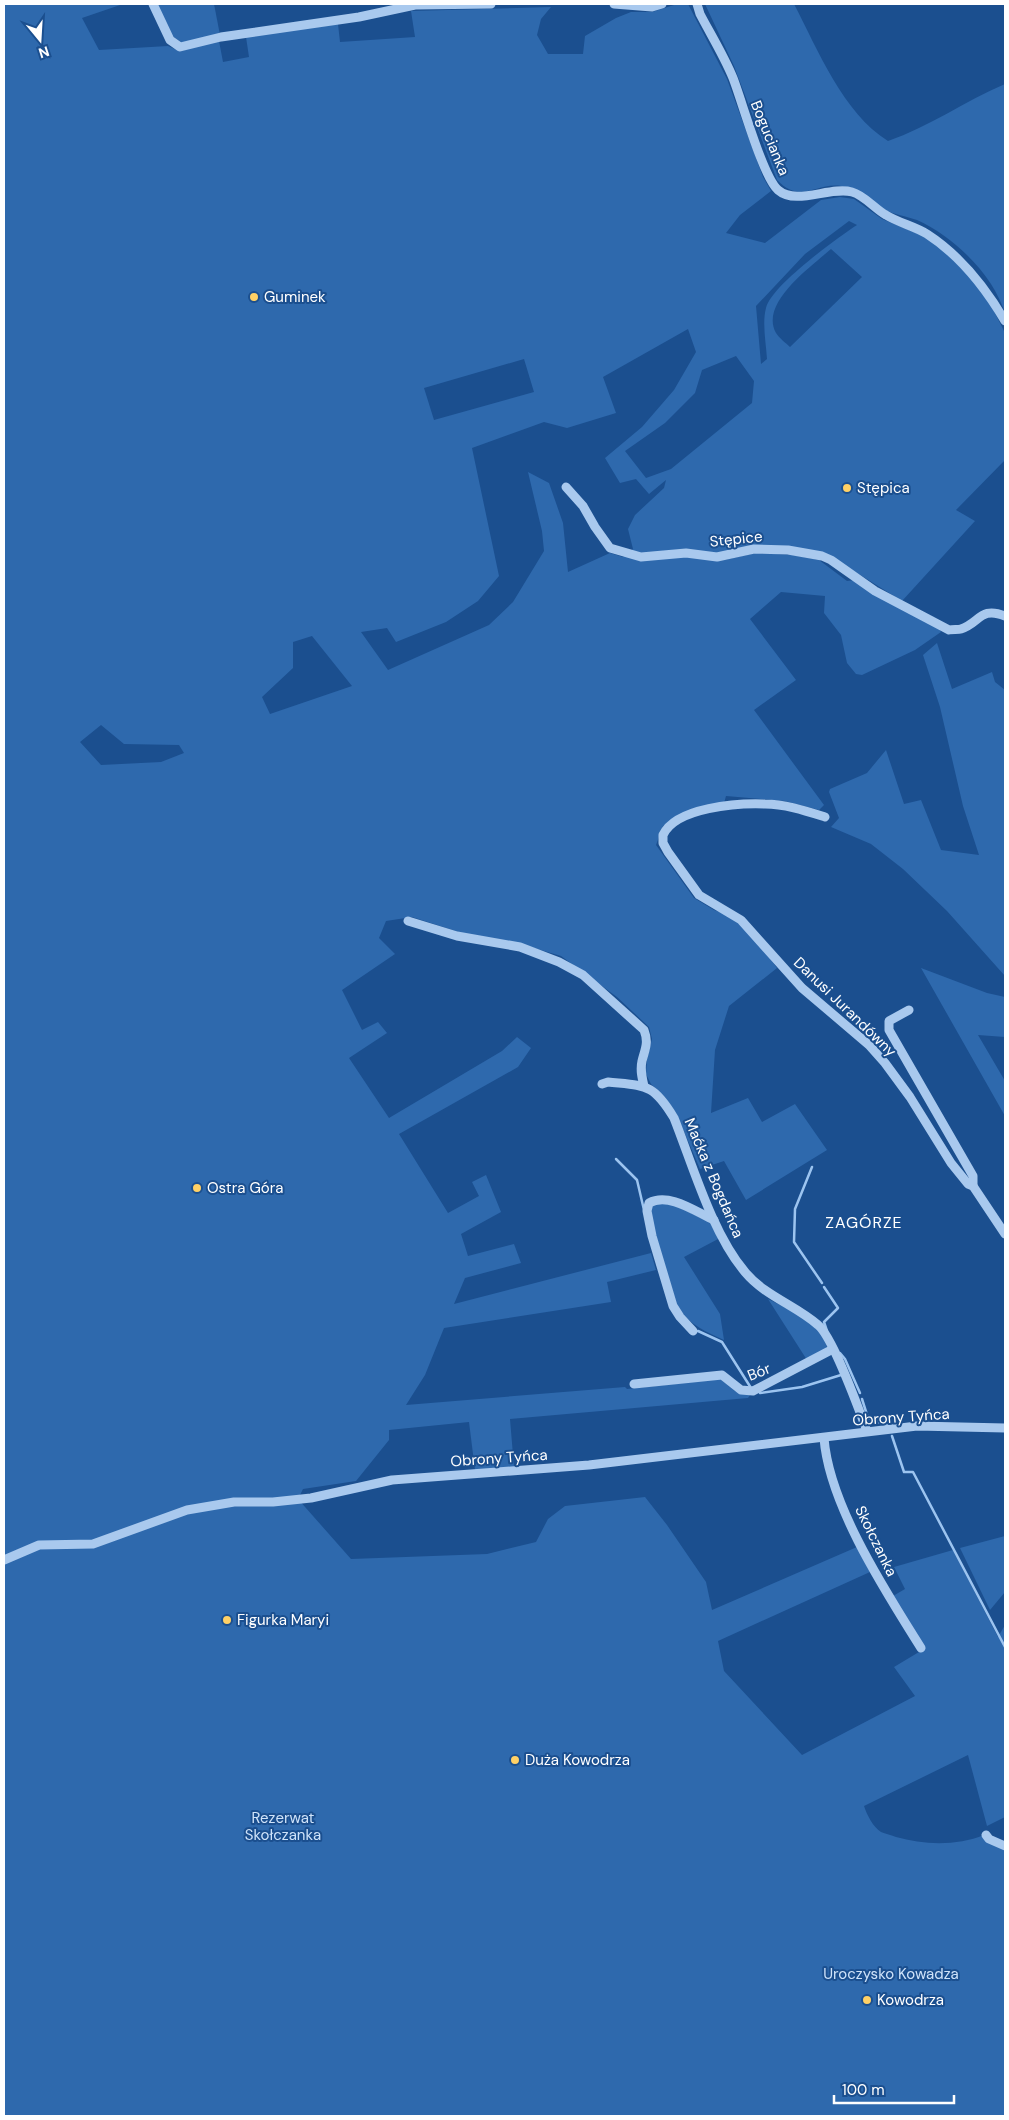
<svg xmlns="http://www.w3.org/2000/svg" width="1009" height="2120" viewBox="0 0 1009 2120" font-family="'DM Sans',sans-serif">
	<style>
		.green { fill: #2e69ad; fill-rule: evenodd }
		.lines { fill: none; stroke-linecap: round; stroke-linejoin: round }
		.stream { stroke: #9cc4f0; stroke-width: 2.5 }
		.minor { stroke: #a9c9ee; stroke-width: 9 }
		.poi-dot { fill: #ffd166; stroke: #1b4f8f; stroke-width: 2 }
		.labels { text-anchor: middle; dominant-baseline: central; stroke-width: 4; stroke-linejoin: round; paint-order: stroke }
		.street-label { font-size: 15px; fill: #fff; stroke: #1b4f8f }
		.poi-label { font-size: 15px; fill: #fff; stroke: #1b4f8f; text-anchor: start }
		.park-label { font-size: 15px; fill: #cfe3fa; stroke: #1b4f8f }
		.neighbourhood-label { font-size: 16px; letter-spacing: 1px; fill: #fff; stroke: #1b4f8f }
	</style>
	<rect width="100%" height="100%" fill="#1b4f8f"/>
	<!-- green -->
	<g class="green">
		<path d="M4,4H123L82,18L99,50L168,46L177,50L219,41L223,62L249,57L246,37L338,24L340,42L415,37L411,11L551,7L541,19L537,35L548,54H583L585,36L616,18L631,12H652L674,5L688,4L727,79L763,177L771,191L740,215L726,233L765,243L821,200L840,197L854,199L882,219L933,240L984,291L1005,333V460L956,510L975,521L902,601L833,558L785,546L717,556L724,560L756,553L793,555L819,560L847,581L855,580L938,627L941,632L915,650L862,675L856,674L847,663L841,635L824,613L825,596L781,592L750,619L796,680L754,710L824,805L819,810L785,801L726,796L724,803L697,809L663,826L656,845L694,898L714,910L741,920L777,968L729,1006L715,1050L711,1113L748,1098L762,1122L795,1104L827,1150L746,1200L724,1161L700,1169L676,1113L665,1097L651,1084L646,1074L647,1059L652,1039L649,1027L617,997L561,956L517,943L462,933L412,917L386,921L379,938L395,954L342,990L362,1030L378,1022L387,1033L349,1058L389,1118L502,1051L517,1037L531,1048L518,1067L399,1134L448,1213L479,1196L472,1182L486,1175L501,1212L461,1234L468,1256L514,1244L521,1263L465,1278L454,1304L651,1253L656,1270L607,1282L611,1302L444,1328L425,1375L406,1405L625,1387L627,1389L720,1379L735,1391L750,1395L748,1398L510,1419L514,1467L475,1470L469,1422L389,1430V1440L356,1481L303,1489L298,1499L351,1559L487,1554L536,1542L548,1519L565,1506L645,1497L667,1525L706,1582L712,1610L857,1547L870,1572L718,1641L724,1671L802,1755L915,1696L894,1667L924,1649L893,1596L905,1589L894,1567L953,1550L998,1637L1005,1625V1817L987,1826L968,1755L864,1806C867,1815 873,1827 881,1832C885,1834 892,1835 896,1837C924,1845 957,1846 984,1835L1005,1848V2116H4ZM849,221L857,225C837,238 771,286 766,308C762,323 766,343 767,359L761,364L756,306L805,254ZM831,249L862,277L790,347C786,343 779,338 776,333C759,303 812,266 831,249ZM688,329L696,352L674,390L642,427L605,458L620,483L636,479L649,494L666,480L664,488L635,515L628,529L633,549L623,557L610,553L568,572L563,523L549,483L528,472L542,531L544,551L513,602L489,625L388,670L361,632L387,628L396,642L446,622L478,601L499,576L472,448L544,422L567,428L616,413L603,377ZM736,356L754,381L752,403L671,469L646,478L625,451L665,423L695,393L702,370ZM524,359L534,392L434,420L424,388ZM312,636L352,686L270,714L262,697L293,668V642ZM101,725L124,744L179,745L184,753L161,762L101,765L80,742Z"/>
		<polygon points="157,4 214,4 220,35 184,44 172,36"/>
		<path d="M705,4H794C818,50 843,113 888,141C929,127 965,101 1005,84V312C1001,303 997,293 991,284C974,258 946,233 917,220C906,216 894,215 884,209C869,201 859,189 841,186C816,182 801,205 777,180L734,66Z"/>
		<polygon points="937,643 952,689 992,672 995,682 1005,690 1005,976 947,911 903,869 871,844 831,827 839,818 829,792 830,789 867,773 886,750 904,804 921,800 941,850 979,855 963,806 940,707 923,655"/>
		<polygon points="921,968 987,993 1005,997 1005,1037 978,1035 1005,1081 1005,1116"/>
		<path d="M667,1202L710,1222L720,1238L684,1257L720,1314L724,1340C706,1332 691,1325 678,1309L651,1219V1206Z"/>
		<path d="M768,1299C790,1310 820,1321 827,1347L821,1354L807,1360Z"/>
		<polygon points="1005,1536 1005,1592 990,1610 960,1548"/>
	</g>
	<g class="lines">
		<!-- stream -->
		<g class="stream">
			<polyline points="616,1159 637,1180 644,1210"/>
			<polyline points="812,1167 795,1209 794,1242 822,1283"/>
			<polyline points="824,1287 838,1308 824,1322 827,1331"/>
			<polyline points="698,1331 722,1342 751,1388"/>
			<polyline points="840,1353 845,1359 860,1393"/>
			<polyline points="760,1393 802,1387 841,1375"/>
			<polyline points="862,1399 868,1418 889,1426"/>
			<polyline points="892,1436 904,1472 913,1472 1005,1647"/>
		</g>
		<!-- minor -->
		<g class="minor">
			<polyline points="153,4 170,40 180,47 221,37 359,17 415,5 491,4"/>
			<polyline points="614,4 652,7 662,4"/>
			<path d="M697,4L700,14C711,35 724,56 733,78C742,101 763,177 778,190C796,206 830,186 852,192C864,195 875,209 886,215C899,223 914,226 927,234C961,256 985,287 1005,321"/>
			<path d="M566,487L583,506L595,527L610,548L641,557L686,553L717,557L754,549L788,550L822,556L831,560L875,591L949,630C953,629 958,630 961,629C980,623 980,606 1005,616"/>
			<path d="M825,817C806,811 785,804 765,804C738,803 676,807 663,835V843L668,852L699,895L741,920L802,988L869,1045L885,1063L910,1097L951,1163L968,1184L973,1186L1005,1234"/>
			<path d="M408,921L457,936L520,947L559,962L583,975L644,1030C649,1043 645,1049 642,1061C640,1070 642,1078 644,1086"/>
			<polyline points="909,1010 889,1021 889,1030 973,1176 973,1186"/>
			<path d="M602,1084L608,1082C646,1086 653,1083 674,1118C693,1166 712,1233 745,1272C765,1296 795,1305 818,1325C833,1337 859,1410 867,1431"/>
			<path d="M693,1331L680,1317L673,1306L652,1236L647,1211L649,1203C669,1192 696,1212 714,1220"/>
			<polyline points="634,1384 722,1375 741,1390 753,1391 833,1349"/>
			<path d="M824,1438C829,1505 886,1592 921,1648"/>
			<polyline points="4,1560 39,1545 93,1544 187,1510 234,1502 273,1502 311,1498 392,1480 589,1465 917,1426 1005,1428"/>
			<polyline points="986,1835 989,1839 1005,1846"/>
		</g>
	</g>
	<!-- markers -->
	<g class="poi-dot">
		<circle cx="254" cy="297" r="5"/>
		<circle cx="847" cy="488" r="5"/>
		<circle cx="197" cy="1188" r="5"/>
		<circle cx="227" cy="1620" r="5"/>
		<circle cx="515" cy="1760" r="5"/>
		<circle cx="867" cy="2000" r="5"/>
	</g>
	<g class="labels">
		<!-- street labels -->
		<g class="street-label">
			<text transform="translate(770 138) rotate(68)">Bogucianka</text>
			<text transform="translate(736 539) rotate(-6)">Stępice</text>
			<text transform="translate(845 1007) rotate(44)">Danusi Jurandówny</text>
			<text transform="translate(714 1178) rotate(67)">Maćka z Bogdańca</text>
			<text transform="translate(759 1372) rotate(-22)">Bór</text>
			<text transform="translate(901 1417) rotate(-4)">Obrony Tyńca</text>
			<text transform="translate(499 1458) rotate(-4)">Obrony Tyńca</text>
			<text transform="translate(876 1541) rotate(64)">Skołczanka</text>
		</g>
		<!-- poi labels -->
		<g class="poi-label">
			<text x="264" y="297">Guminek</text>
			<text x="857" y="488">Stępica</text>
			<text x="207" y="1188">Ostra Góra</text>
			<text x="237" y="1620">Figurka Maryi</text>
			<text x="525" y="1760">Duża Kowodrza</text>
			<text x="877" y="2000">Kowodrza</text>
		</g>
		<!-- park labels -->
		<g class="park-label">
			<text x="283" y="1818">Rezerwat<tspan x="283" dy="17">Skołczanka</tspan></text>
			<text x="891" y="1974">Uroczysko Kowadza</text>
		</g>
		<!-- neighbourhood labels -->
		<g class="neighbourhood-label">
			<text x="864" y="1222">ZAGÓRZE</text>
		</g>
	</g>
	<!-- border -->
	<rect width="1009" height="2120" fill="none" stroke="#ffffff" stroke-width="10"/>
	<!-- north arrow -->
	<g transform="translate(40 40) rotate(162)" stroke="#1b4f8f" stroke-width="4" paint-order="stroke">
	<path d="M0-4L9 19L0 12L-9 19Z" fill="#ffffff"/>
	<text y="-8" font-size="14" font-weight="bold" text-anchor="middle" fill="#ffffff">N</text>
	</g>
	<!-- scale -->
	<path d="M834 2095v8h120v-8" fill="none" stroke="#ffffff" stroke-width="2.5"/>
	<text x="842" y="2095" font-size="15" fill="#ffffff" stroke="#1b4f8f" stroke-width="4" paint-order="stroke">100 m</text>
</svg>
